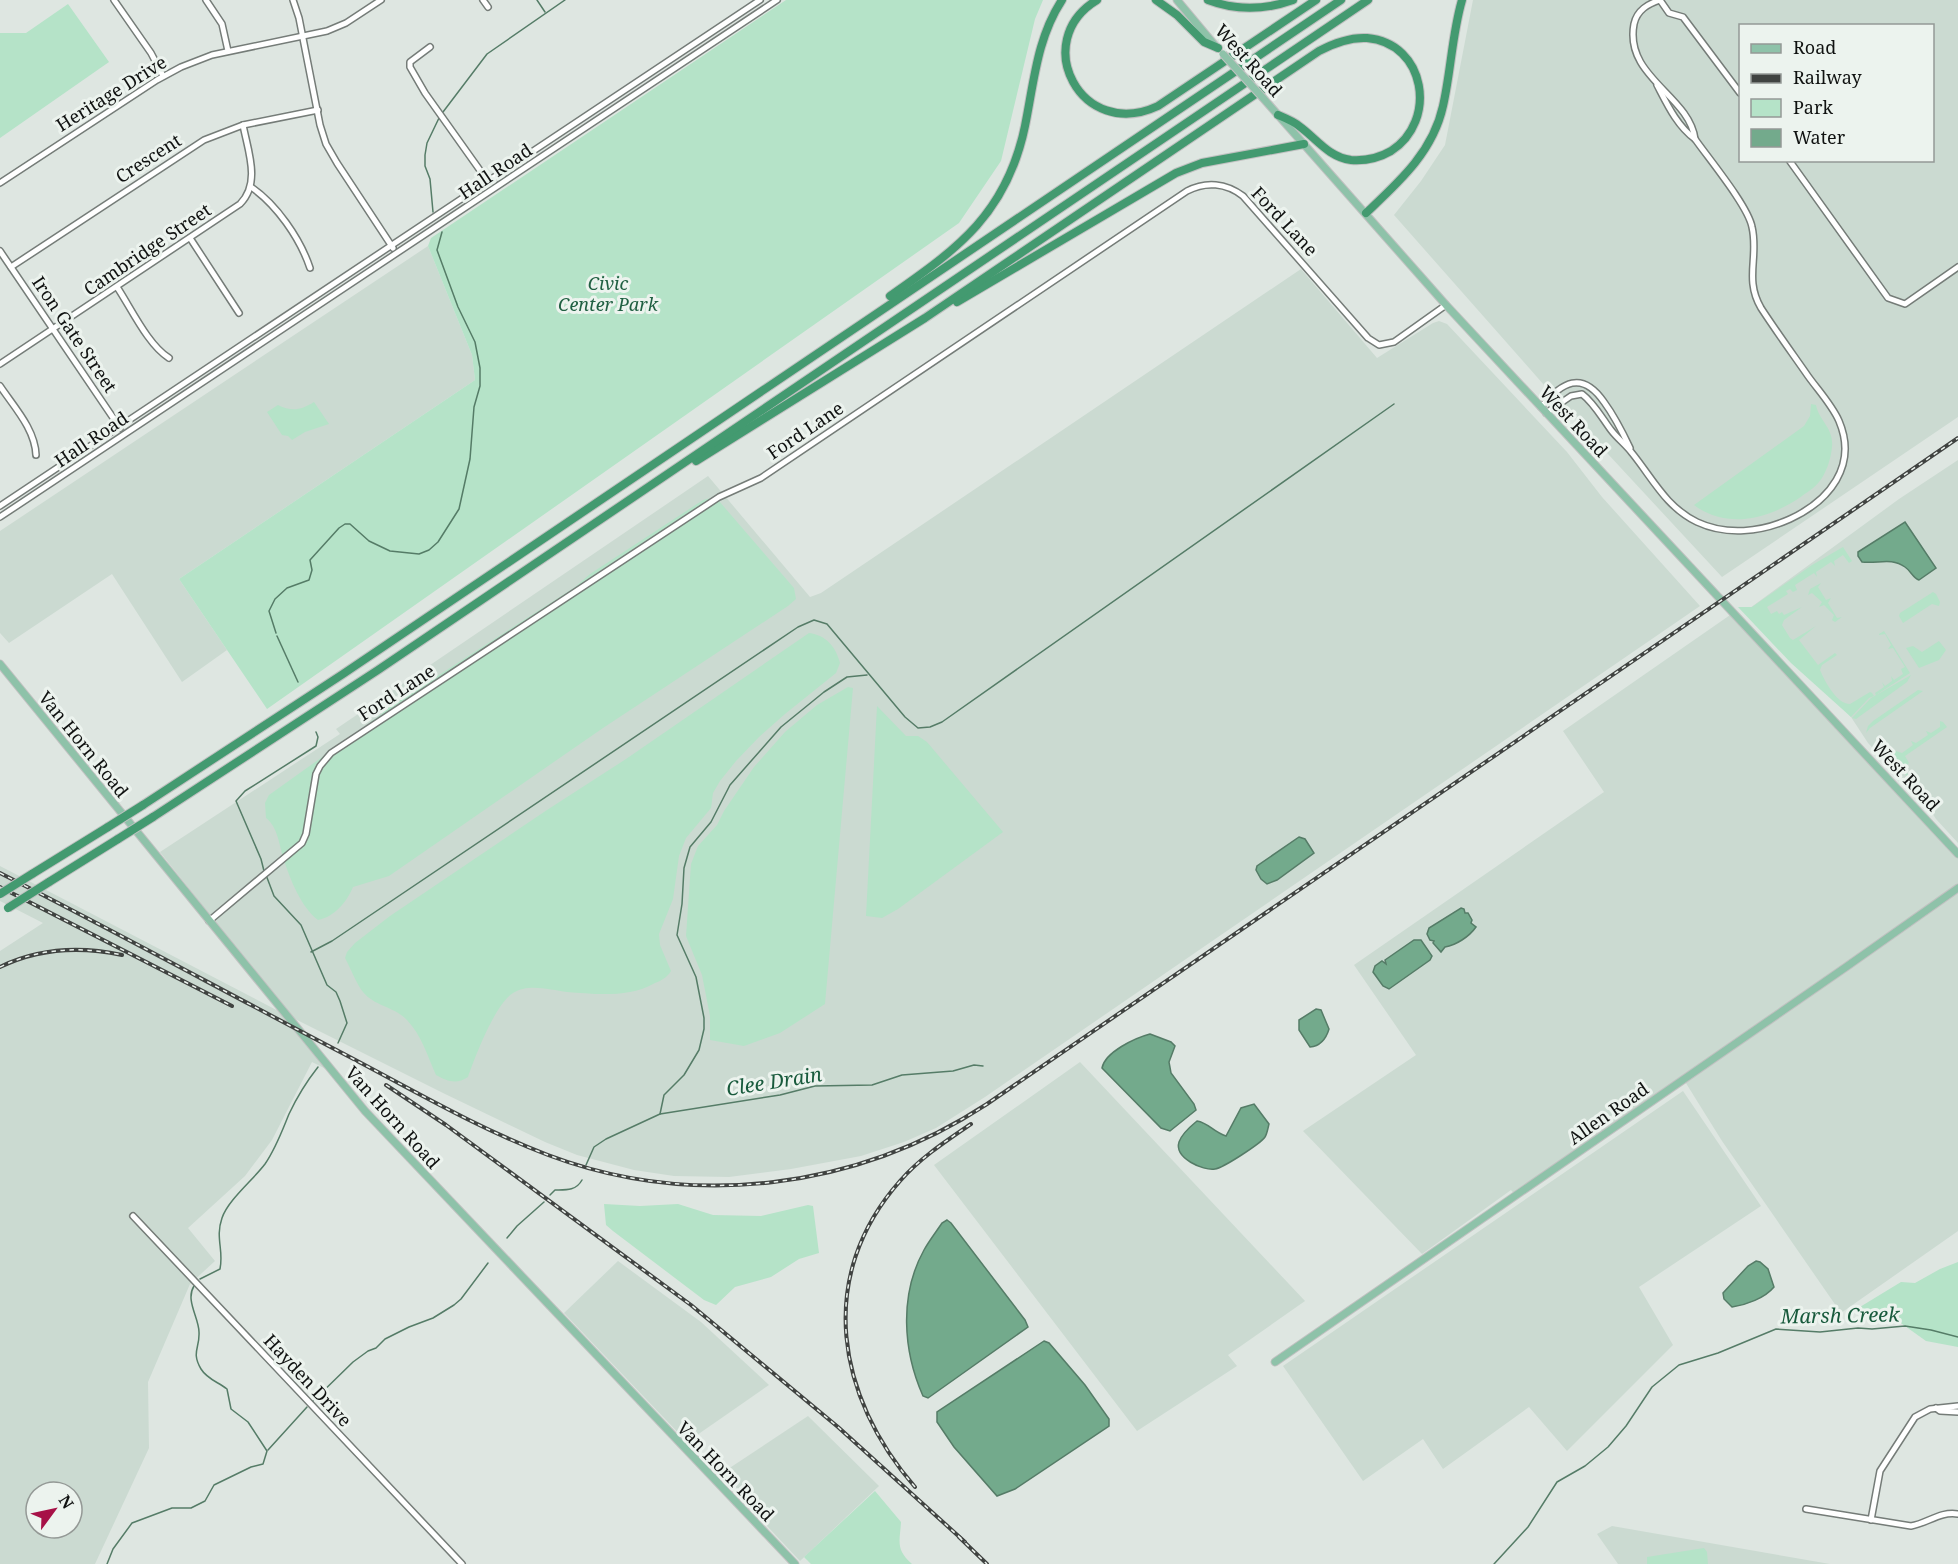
<svg xmlns="http://www.w3.org/2000/svg" width="1958" height="1564" viewBox="0 0 1958 1564" font-family="'Noto Serif',serif">
	<style>
		.built { fill: #cbdad1; fill-rule: evenodd }
		.green { fill: #b5e3c8 }
		.water { fill: #73aa8c; stroke: #557c67; stroke-width: 1.5 }
		.lines { fill: none; stroke-linecap: round; stroke-linejoin: round }
		.stream { stroke: #557c67; stroke-width: 1.5 }
		.minor-casing { stroke: #757c78; stroke-width: 8 }
		.major-casing { stroke: #c1c1c1; stroke-width: 9 }
		.highway-casing { stroke: #c1c1c1; stroke-width: 10 }
		.minor { stroke: #fff; stroke-width: 5 }
		.major { stroke: #8ec2a9; stroke-width: 7 }
		.highway { stroke: #439a70; stroke-width: 8 }
		.rail-casing { stroke: #404341; stroke-width: 4 }
		.rail { stroke: #ecf3ee; stroke-width: 1.5; stroke-dasharray: 4.5; stroke-linecap: butt }
		.major-bridge-casing { stroke: #c1c1c1; stroke-width: 9; stroke-linecap: butt }
		.highway-bridge-casing { stroke: #c1c1c1; stroke-width: 10; stroke-linecap: butt }
		.major-bridge { stroke: #8ec2a9; stroke-width: 7 }
		.highway-bridge { stroke: #439a70; stroke-width: 8 }
		.labels { text-anchor: middle; dominant-baseline: central; stroke-width: 6; stroke-linejoin: round; paint-order: stroke }
		.street-label { font-size: 18px; fill: #101211; stroke: #ecf3ee }
		.park-label { font-size: 18px; font-style: italic; fill: #206042; stroke: #ecf3ee }
		.water-label { font-size: 20px; font-style: italic; fill: #185a3c; stroke: #ecf3ee }
	</style>
	<rect width="100%" height="100%" fill="#dee6e1"/>
	<!-- built -->
	<g class="built">
		<path d="M1473,0H1958V417L1722,577L1544,385L1394,215L1421,181L1445,145ZM1740,26H1932V160H1740Z"/>
		<polygon points="428,246 472,355 475,380 179,579 227,650 182,682 112,574 9,643 0,633 0,531"/>
		<polygon points="1301,269 1377,358 1433,323 1439,321 1447,324 1567,452 1602,497 1700,606 985,1097 936,1128 904,1142 861,1156 791,1169 729,1177 674,1176 634,1170 577,1155 545,1142 443,1093 291,1017 160,852 340,734 336,729 708,476 810,597 821,593"/>
		<polygon points="1958,460 1958,843 1936,819 1927,805 1868,743 1851,717 1750,608 1899,499"/>
		<polygon points="1733,613 1958,854 1958,1231 1841,1313 1722,1141 1684,1080 1516,1196 1511,1190 1422,1254 1303,1131 1416,1055 1354,965 1604,792 1563,731"/>
		<path d="M0,866L286,1015L332,1072L312,1062L272,1140L245,1176L188,1228L215,1261L190,1284L148,1382L149,1448L95,1564H0V951L43,923L0,901ZM36,1492H72V1528H36Z"/>
		<polygon points="1080,1062 1305,1301 1228,1355 1237,1366 1137,1431 934,1165"/>
		<polygon points="1683,1091 1761,1206 1639,1287 1673,1345 1567,1451 1529,1407 1443,1469 1423,1439 1363,1481 1283,1366"/>
		<polygon points="618,1261 701,1322 769,1385 687,1442 564,1313"/>
		<polygon points="808,1416 879,1486 800,1561 719,1475"/>
		<polygon points="1612,1526 1830,1564 1618,1564 1597,1534"/>
	</g>
	<!-- green -->
	<g class="green">
		<polygon points="786,0 1043,0 1035,19 1001,161 959,223 267,709 179,579 475,380 472,355 428,246 431,238"/>
		<polygon points="68,4 109,62 0,138 0,33 26,33"/>
		<path d="M314,402L329,424L305,432L292,440L288,436L282,435L267,412L278,405C292,412 301,410 314,402Z"/>
		<path d="M1811,404L1816,405C1819,421 1834,428 1832,447C1831,457 1828,468 1822,478C1817,486 1809,491 1802,496C1770,519 1727,530 1694,505L1804,426L1810,416Z"/>
		<path d="M711,498L719,501L794,588L796,599L788,606L603,728L389,876L353,887C347,902 334,917 318,920C301,907 290,879 284,860C279,845 278,827 266,818L265,803L269,795L367,725C373,719 380,717 385,710L575,587L590,574L703,500Z"/>
		<path d="M1843,547L1852,561L1849,563L1843,555L1834,561L1835,566L1831,562L1816,572L1817,577L1814,573L1795,585L1797,590L1793,592L1790,589L1786,591L1788,594L1767,607L1771,614L1777,611L1779,614L1782,612L1784,615L1802,607L1784,620L1782,625L1790,638L1793,640L1816,626L1799,640L1818,665L1835,653L1837,655L1822,665L1820,670C1825,682 1837,704 1850,704L1870,692L1872,693L1874,696L1869,698L1851,717L1791,663L1738,607H1752L1812,565Z"/>
		<polygon points="1821,583 1818,587 1826,600 1831,598 1828,603 1837,618 1842,617 1835,622 1832,620 1834,615 1824,605 1819,607 1822,602 1812,593 1808,595 1810,589"/>
		<polygon points="1933,592 1936,594 1940,602 1939,606 1932,604 1903,623 1899,616 1900,613"/>
		<polygon points="1884,631 1910,673 1876,695 1875,693 1884,687 1882,682 1885,686 1892,681 1891,676 1894,680 1903,674 1901,669 1905,667 1893,648 1888,649 1891,645 1885,634 1879,635 1879,634"/>
		<path d="M809,633C826,635 836,647 840,663L836,673L785,714L759,737L736,761L720,781L713,793L711,808L686,838L679,856L673,899L659,934L660,945L671,971C667,978 660,981 653,984C628,998 594,994 567,992C550,990 529,983 513,993C495,1004 475,1057 468,1077C456,1085 447,1081 436,1075C427,1055 422,1036 407,1020C395,1007 374,1006 363,992C356,983 351,969 345,958L347,952L355,943L390,916L547,810L626,759Z"/>
		<polygon points="1939,641 1946,650 1939,660 1919,668 1906,648 1913,646 1922,652"/>
		<polygon points="1911,675 1907,682 1856,719 1852,718 1871,698"/>
		<polygon points="848,687 853,688 825,1004 780,1033 744,1046 710,1040 710,1016 702,975 686,936 691,864 698,846 717,825 724,811 754,767 785,732 817,705"/>
		<polygon points="1918,690 1923,691 1870,728 1866,733 1868,726 1873,721"/>
		<polygon points="877,706 906,736 918,736 927,742 1003,832 898,909 882,918 866,916"/>
		<polygon points="1940,721 1943,722 1947,727 1905,756 1909,763 1903,769 1916,784 1925,787 1921,791 1890,758 1896,751 1902,753 1913,745 1911,741 1916,743 1928,735 1926,731 1931,733 1940,727"/>
		<polygon points="604,1204 640,1206 678,1204 713,1215 761,1216 808,1205 813,1206 819,1253 799,1259 771,1277 735,1287 716,1305 704,1300 613,1231 606,1225"/>
		<polygon points="1958,1262 1958,1347 1926,1341 1898,1321 1870,1319 1855,1310 1901,1282 1915,1283 1940,1269"/>
		<path d="M875,1491L901,1522C900,1541 895,1549 912,1564H811L804,1557Z"/>
		<polygon points="1704,1548 1707,1552 1708,1564 1647,1564 1647,1557"/>
	</g>
	<!-- water -->
	<g class="water">
		<path d="M1905,522L1936,568L1919,580C1913,578 1911,571 1905,567C1891,557 1878,564 1862,562L1858,556V552Z"/>
		<polygon points="1299,837 1305,839 1314,853 1277,880 1267,884 1261,879 1256,870 1257,866"/>
		<path d="M1461,908L1464,909L1465,913H1468L1472,920L1471,923L1476,927C1469,937 1456,945 1445,947L1441,952L1433,943L1434,941L1430,940L1427,934L1429,928Z"/>
		<polygon points="1414,940 1421,940 1432,956 1430,960 1389,989 1383,986 1373,972 1375,966 1382,961 1386,964 1385,960"/>
		<path d="M1316,1009L1321,1010L1329,1029C1326,1039 1321,1046 1310,1047L1299,1030V1020Z"/>
		<path d="M1150,1034L1171,1042L1175,1046L1169,1062L1171,1073L1194,1104L1196,1110L1170,1131L1161,1128L1102,1068C1105,1052 1135,1038 1150,1034Z"/>
		<path d="M1254,1104L1269,1124C1268,1128 1267,1134 1265,1137C1260,1144 1223,1168 1215,1169C1203,1171 1174,1158 1179,1142C1182,1133 1191,1126 1197,1121C1209,1123 1213,1132 1226,1136L1241,1108Z"/>
		<path d="M947,1220L951,1223L1025,1320L1028,1327L928,1398L923,1396C903,1351 899,1295 924,1250C929,1241 936,1232 942,1223Z"/>
		<path d="M1756,1261L1760,1262L1768,1269L1774,1287C1765,1298 1746,1305 1732,1307L1724,1299L1723,1293L1748,1266Z"/>
		<polygon points="1044,1341 1049,1343 1085,1385 1109,1419 1109,1426 1015,1489 997,1496 954,1447 937,1422 937,1412"/>
	</g>
	<g class="lines">
		<!-- stream -->
		<g class="stream">
			<polyline points="537,0 545,12"/>
			<polyline points="443,112 487,54 565,0"/>
			<polyline points="433,212 430,179 425,166 425,155 427,143 439,118"/>
			<polyline points="276,633 269,611 275,599 287,588 309,580 312,570 310,560 339,528 345,524 350,524 369,541 390,551 419,554 429,550 438,542 459,509 470,459 474,407 480,386 480,368 475,342 458,307 437,250 442,232"/>
			<polyline points="277,636 298,682"/>
			<polyline points="264,871 261,859 236,801 245,791 316,746 318,737 316,732"/>
			<polyline points="266,875 274,896 301,925 327,985 336,992 340,1001 347,1023 338,1043"/>
			<polyline points="311,952 332,941 798,627 814,620 827,624 905,717 918,728 930,727 942,722 1394,404"/>
			<polyline points="660,1114 664,1095 684,1075 699,1050 704,1029 704,1018 696,977 677,935 682,904 684,868 690,847 711,822 730,785 781,727 824,692 847,677 867,675"/>
			<polyline points="586,1165 594,1147 606,1139 660,1114 780,1095 815,1086 872,1085 902,1075 953,1071 974,1065 983,1066"/>
			<path d="M550,1195L555,1190C566,1190 576,1191 582,1180"/>
			<polyline points="507,1238 517,1226 544,1202"/>
			<path d="M200,1279L220,1269C224,1250 215,1238 222,1218C228,1200 253,1180 265,1164C276,1148 282,1131 289,1114C297,1097 307,1081 318,1067"/>
			<polyline points="311,1403 353,1362 368,1351 376,1348 385,1339 409,1327 433,1318 454,1305 461,1299 488,1263"/>
			<polyline points="268,1450 307,1407"/>
			<path d="M107,1564L113,1549L132,1523L172,1508H191L205,1501L214,1485L251,1467L263,1464L267,1451L248,1422L231,1409L227,1389C218,1382 207,1379 201,1369C191,1352 200,1348 199,1332C199,1318 185,1300 194,1286"/>
			<polyline points="1494,1564 1528,1527 1557,1482 1585,1466 1608,1447 1626,1426 1652,1387 1679,1365 1718,1353 1776,1329 1820,1332 1858,1328 1872,1329 1905,1326 1931,1330 1958,1337"/>
		</g>
		<defs>
			<g id="minor">
				<polyline points="114,0 151,53 163,76"/>
				<polyline points="206,0 222,24 228,51"/>
				<polyline points="293,0 299,18 320,125 326,144 337,163 393,248"/>
				<polyline points="483,0 488,7"/>
				<path d="M1660,0C1648,4 1637,10 1634,24C1624,77 1689,95 1695,139"/>
				<polyline points="1660,0 1669,13 1683,17 1740,93"/>
				<polyline points="430,47 410,62 410,67 425,93 489,183"/>
				<polyline points="1789,160 1888,298 1905,304 1958,267"/>
				<polyline points="0,183 157,80 181,67 212,55 327,31 346,23 381,0"/>
				<path d="M251,187C276,204 300,238 310,268"/>
				<polyline points="190,238 239,313"/>
				<polyline points="0,251 120,428"/>
				<polyline points="11,267 204,140 243,125 318,110"/>
				<path d="M117,287C131,308 148,345 169,358"/>
				<path d="M0,364L240,204C261,183 248,151 243,125"/>
				<path d="M0,386C14,407 35,429 36,455"/>
				<path d="M1541,407C1562,382 1582,370 1604,402C1615,417 1622,431 1630,448"/>
				<path d="M1546,413L1571,396L1582,394C1594,403 1602,418 1611,430C1617,438 1626,445 1632,453C1653,479 1666,507 1697,522C1727,536 1761,532 1790,519C1829,501 1858,466 1839,421C1832,405 1818,390 1808,376C1792,353 1776,331 1761,308C1744,279 1759,257 1752,227C1748,206 1709,159 1695,139C1677,126 1667,104 1657,85"/>
				<polyline points="0,506 760,0"/>
				<polyline points="0,517 777,0"/>
				<path d="M209,921L302,843L306,834L316,774L320,766L331,753L719,497L761,478L1187,191C1206,181 1226,183 1243,196L1368,338L1379,345L1394,342L1446,305"/>
				<polyline points="133,1216 462,1564"/>
				<polyline points="1936,1408 1940,1411 1958,1412"/>
				<path d="M1806,1509L1911,1526C1928,1523 1940,1511 1958,1514"/>
				<polyline points="1871,1520 1880,1471 1915,1417 1930,1409 1958,1406"/>
			</g>
			<g id="major">
				<polyline points="1177,0 1217,48"/>
				<polyline points="1263,98 1446,305 1958,854"/>
				<polyline points="0,664 365,1111 795,1564"/>
				<polyline points="1275,1362 1846,967 1958,888"/>
			</g>
			<g id="highway">
				<path d="M1097,0C1029,41 1081,142 1158,106L1316,0"/>
				<polyline points="1156,0 1177,15 1204,42 1218,48"/>
				<path d="M1208,0C1237,11 1265,10 1293,0"/>
				<path d="M1366,213C1399,182 1433,152 1443,106C1451,71 1452,34 1462,0"/>
				<path d="M890,296C959,248 1007,213 1025,126C1034,82 1037,38 1062,0"/>
				<polyline points="957,302 1176,173 1202,163 1304,144"/>
				<path d="M696,461L925,318L1319,51C1334,43 1350,37 1367,38C1426,43 1438,121 1391,151C1379,158 1365,161 1351,160C1328,157 1316,138 1299,126C1293,121 1285,118 1278,115"/>
				<polyline points="143,805 343,674 1341,0"/>
				<polyline points="153,817 378,670 1368,0"/>
				<polyline points="32,874 108,827"/>
				<polyline points="49,882 118,839"/>
			</g>
		</defs>
		<!-- minor casing -->
		<use href="#minor" class="minor-casing"/>
		<!-- major casing -->
		<use href="#major" class="major-casing"/>
		<!-- highway casing -->
		<use href="#highway" class="highway-casing"/>
		<!-- minor -->
		<use href="#minor" class="minor"/>
		<!-- major -->
		<use href="#major" class="major"/>
		<!-- highway -->
		<use href="#highway" class="highway"/>
		<defs>
			<g id="rail">
				<path d="M0,873C116,932 229,994 344,1054C411,1089 477,1128 548,1155C694,1210 857,1189 987,1104L1958,438"/>
				<polyline points="0,887 232,1006"/>
				<path d="M0,967C39,948 80,946 122,955"/>
				<polyline points="386,1085 446,1125 691,1305 838,1427 965,1542"/>
				<path d="M915,1487C837,1397 815,1277 900,1181C920,1158 946,1141 971,1124"/>
				<polyline points="959,1537 987,1564"/>
			</g>
		</defs>
		<!-- rail casing -->
		<use href="#rail" class="rail-casing"/>
		<!-- rail -->
		<use href="#rail" class="rail"/>
		<defs>
			<polyline id="major-bridge" points="1223,54 1263,98"/>
			<g id="highway-bridge">
				<polyline points="108,827 143,805"/>
				<polyline points="118,839 153,817"/>
				<polyline points="0,894 32,874"/>
				<polyline points="8,908 49,882"/>
			</g>
		</defs>
		<!-- major-bridge casing -->
		<use href="#major-bridge" class="major-bridge-casing"/>
		<!-- highway-bridge casing -->
		<use href="#highway-bridge" class="highway-bridge-casing"/>
		<!-- major-bridge -->
		<use href="#major-bridge" class="major-bridge"/>
		<!-- highway-bridge -->
		<use href="#highway-bridge" class="highway-bridge"/>
	</g>
	<g class="labels">
		<!-- street labels -->
		<g class="street-label">
			<text transform="translate(1249 60) rotate(48)">West Road</text>
			<text transform="translate(111 93) rotate(-32)">Heritage Drive</text>
			<text transform="translate(148 158) rotate(-33)">Crescent</text>
			<text transform="translate(495 171) rotate(-34)">Hall Road</text>
			<text transform="translate(1285 221) rotate(47)">Ford Lane</text>
			<text transform="translate(147 249) rotate(-34)">Cambridge Street</text>
			<text transform="translate(75 334) rotate(56)">Iron Gate Street</text>
			<text transform="translate(1574 421) rotate(47)">West Road</text>
			<text transform="translate(805 430) rotate(-34)">Ford Lane</text>
			<text transform="translate(91 439) rotate(-34)">Hall Road</text>
			<text transform="translate(396 692) rotate(-33)">Ford Lane</text>
			<text transform="translate(84 744) rotate(51)">Van Horn Road</text>
			<text transform="translate(1906 775) rotate(47)">West Road</text>
			<text transform="translate(1608 1113) rotate(-35)">Allen Road</text>
			<text transform="translate(393 1117) rotate(48)">Van Horn Road</text>
			<text transform="translate(308 1380) rotate(47)">Hayden Drive</text>
			<text transform="translate(726 1471) rotate(46)">Van Horn Road</text>
		</g>
		<!-- park labels -->
		<g class="park-label">
			<text x="608" y="283">Civic<tspan x="608" dy="21">Center Park</tspan></text>
		</g>
		<!-- water labels -->
		<g class="water-label">
			<text transform="translate(774 1081) rotate(-9)">Clee Drain</text>
			<text transform="translate(1840 1315) rotate(-1)">Marsh Creek</text>
		</g>
	</g>
	<!-- legend -->
	<rect x="1739" y="24" width="195" height="138" fill="#ecf3ee" stroke="#949996" stroke-width="1.5"/>
	<rect x="1751" y="44" width="30" height="9" fill="#8ec2a9" stroke="#949996" stroke-width="1.5"/>
	<text x="1793" y="54" font-size="18" fill="#101211">Road</text>
	<rect x="1751" y="74" width="30" height="9" fill="#404341" stroke="#949996" stroke-width="1.5"/>
	<text x="1793" y="84" font-size="18" fill="#101211">Railway</text>
	<rect x="1751" y="99" width="30" height="18" fill="#b5e3c8" stroke="#949996" stroke-width="1.5"/>
	<text x="1793" y="114" font-size="18" fill="#101211">Park</text>
	<rect x="1751" y="129" width="30" height="18" fill="#73aa8c" stroke="#949996" stroke-width="1.5"/>
	<text x="1793" y="144" font-size="18" fill="#101211">Water</text>
	<!-- north arrow -->
	<g transform="translate(54 1510) rotate(57)"><circle r="28" fill="#ecf3ee" stroke="#949996" stroke-width="1.5"/>
	<path d="M0-4.5L10 22L0 15L-10 22Z" fill="#a71147"/>
	<text y="-9" font-size="16" font-weight="bold" text-anchor="middle" fill="#101211">N</text>
	</g>
</svg>
